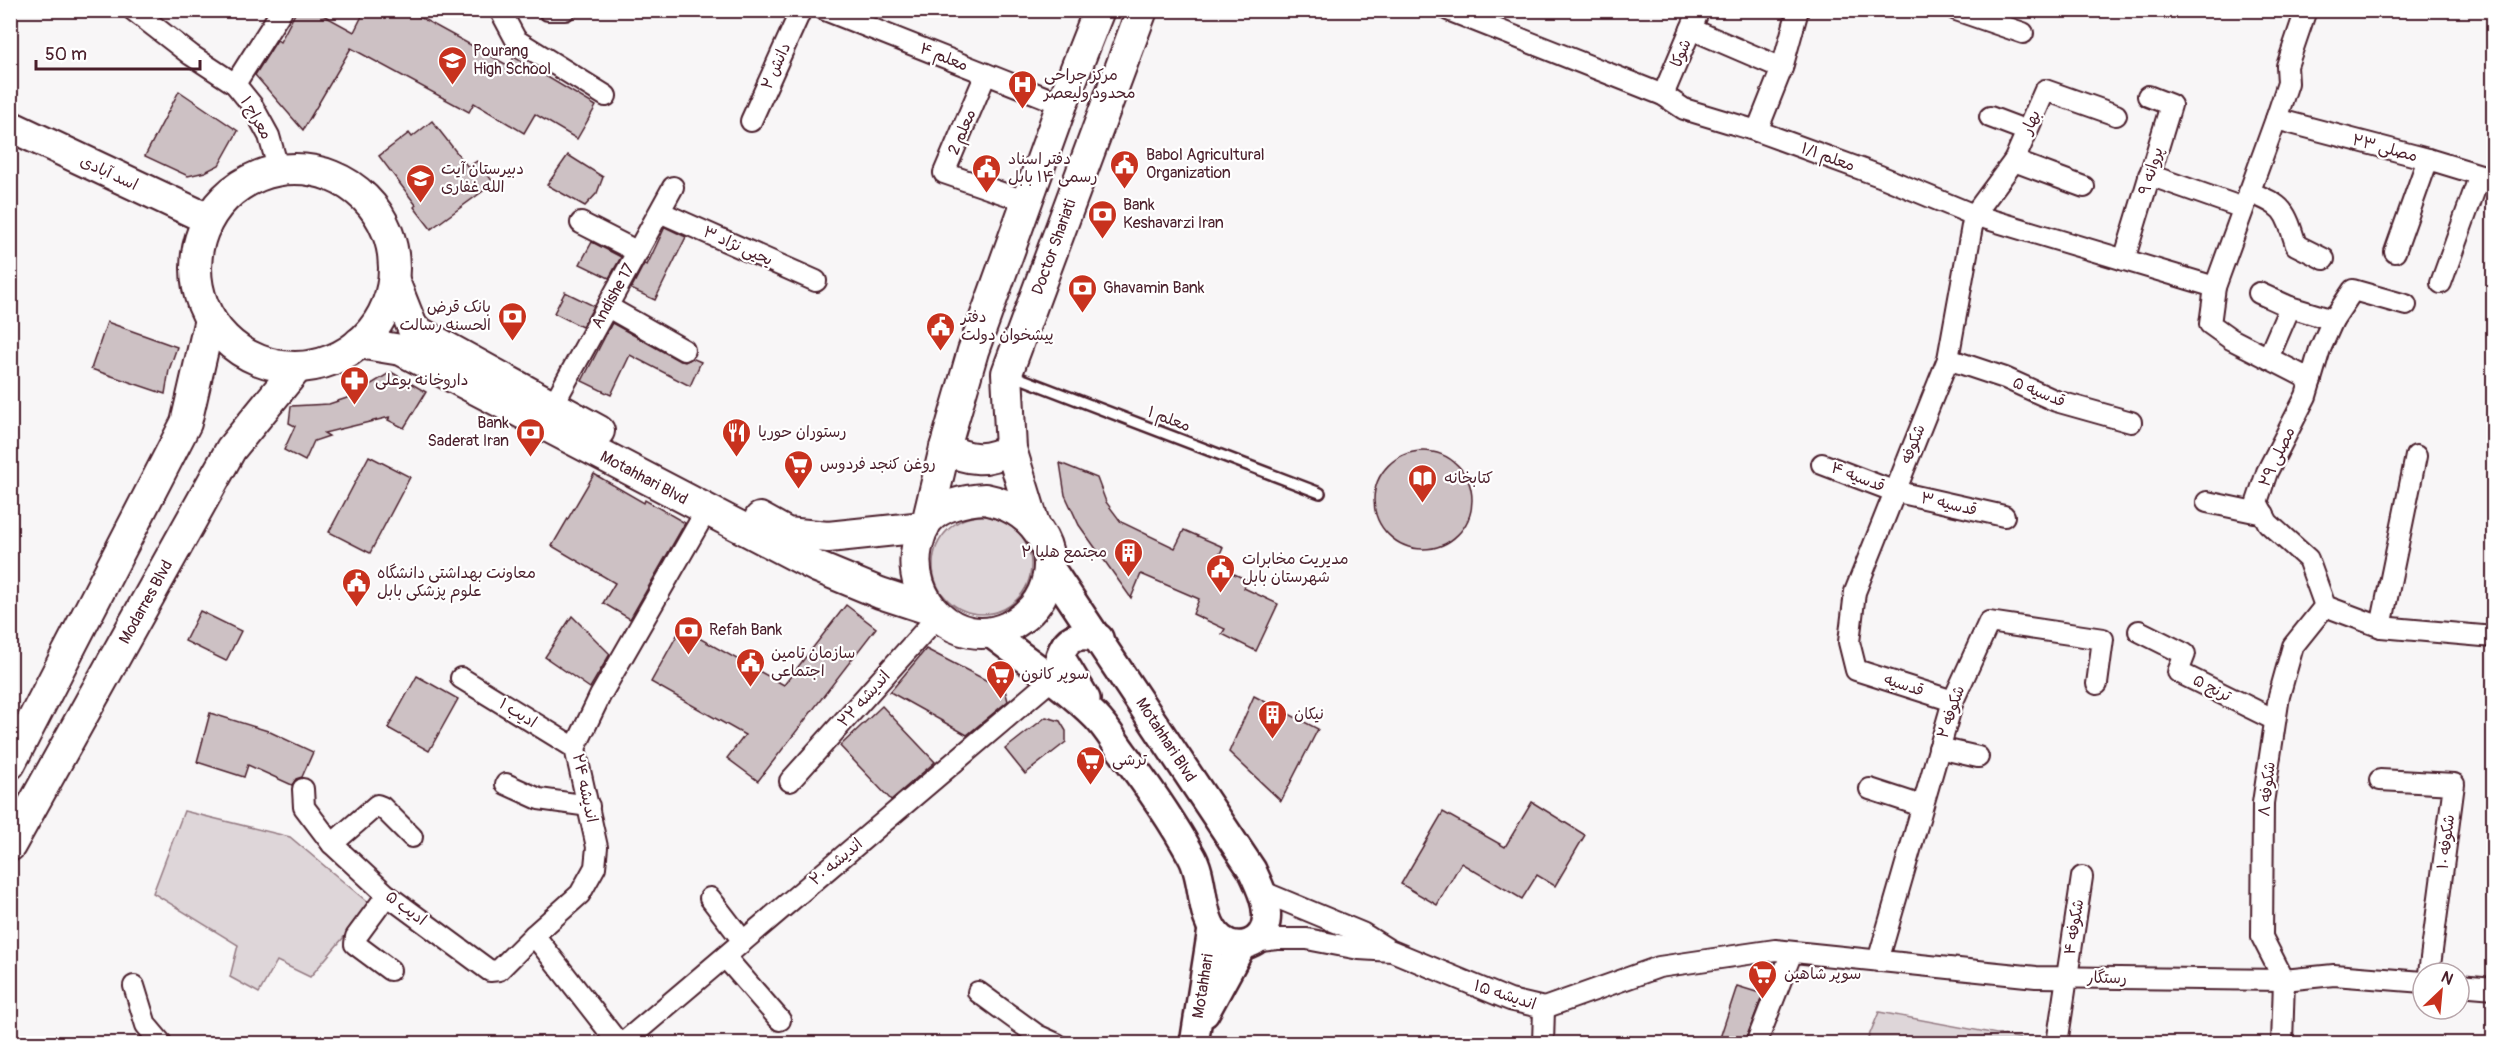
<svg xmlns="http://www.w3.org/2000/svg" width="2504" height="1054" viewBox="0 0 2504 1054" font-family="Pangolin,'Playpen Sans Arabic',sans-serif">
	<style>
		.green { fill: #ded6d9; stroke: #947a82; stroke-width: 1.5 }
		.building { fill: #cdc1c4; stroke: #4a1f2b; stroke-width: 1.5 }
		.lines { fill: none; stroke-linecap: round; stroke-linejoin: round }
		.service-casing { stroke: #4a1f2b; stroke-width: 14 }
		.minor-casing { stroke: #4a1f2b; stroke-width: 24 }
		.secondary-casing { stroke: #4a1f2b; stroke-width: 32 }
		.primary-casing { stroke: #4a1f2b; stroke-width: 34 }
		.service { stroke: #fff; stroke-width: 9 }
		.minor { stroke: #fff; stroke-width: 20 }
		.secondary { stroke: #fff; stroke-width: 27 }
		.primary { stroke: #fff; stroke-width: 30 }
		.labels { text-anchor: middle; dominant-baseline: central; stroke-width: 4.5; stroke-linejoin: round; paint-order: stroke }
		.poi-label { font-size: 16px; fill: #4a1f2b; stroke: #fff; text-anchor: start }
		.street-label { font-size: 16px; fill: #4a1f2b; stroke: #fff }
	</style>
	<rect width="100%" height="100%" fill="#f8f6f7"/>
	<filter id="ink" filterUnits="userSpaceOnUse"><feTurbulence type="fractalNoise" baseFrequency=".0167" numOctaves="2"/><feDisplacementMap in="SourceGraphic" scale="12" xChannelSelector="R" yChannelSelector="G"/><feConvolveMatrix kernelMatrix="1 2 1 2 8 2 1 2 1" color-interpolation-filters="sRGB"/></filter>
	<g filter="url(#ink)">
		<!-- green -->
		<g class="green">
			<circle cx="982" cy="565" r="49"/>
			<polygon points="184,811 290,837 371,905 310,977 277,961 259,993 230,977 238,945 153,893"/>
			<polygon points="1879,1012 2040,1042 2040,1043 1866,1043"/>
		</g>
		<!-- building -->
		<g class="building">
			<polygon points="297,10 314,10 354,32 365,10 407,10 509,66 514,57 596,106 577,139 535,114 524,133 474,103 469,112 351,48 303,130 255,75 277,40 280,42"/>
			<polygon points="179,91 238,131 219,165 205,172 188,176 145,156"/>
			<polygon points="432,121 468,167 477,161 494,183 431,229 414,207 416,205 379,156 409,133 412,137"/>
			<polygon points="568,155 603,177 597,193 585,206 547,185"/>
			<polygon points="665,227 686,237 655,300 631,289 644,264 647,265"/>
			<polygon points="592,242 621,257 609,278 580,264"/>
			<polygon points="565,292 594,306 582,327 554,313"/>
			<polygon points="107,322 177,347 169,370 165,394 91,369"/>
			<polygon points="612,323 678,360 685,362 692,358 701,362 690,386 630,355 611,395 582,381"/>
			<polygon points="391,372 426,392 404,428 388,420 390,417 324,433 329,436 314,441 305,461 284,450 295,426 289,423 291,406 329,404 350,397"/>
			<circle cx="1423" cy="500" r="49"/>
			<polygon points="369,456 410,477 370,553 329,532"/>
			<polygon points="1060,463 1097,478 1106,502 1121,522 1175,548 1184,530 1223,547 1215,565 1247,580 1244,588 1278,604 1256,651 1222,634 1225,629 1193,614 1199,599 1141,574 1131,598 1079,525 1065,495"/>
			<polygon points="594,474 644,503 645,500 685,523 630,619 603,603 615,583 552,546"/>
			<polygon points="846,605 876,628 758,781 727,758 745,735 651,682 681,628 784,685"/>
			<polygon points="200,611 241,631 226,661 185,641"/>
			<polygon points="572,616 610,654 590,688 545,657"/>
			<polygon points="926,649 1005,690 1008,701 967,735 890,692"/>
			<polygon points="417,676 458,699 429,751 388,728"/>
			<polygon points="1254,696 1318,729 1281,801 1229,752"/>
			<polygon points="882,706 935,762 891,800 840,746"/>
			<polygon points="210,713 268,731 313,752 302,777 296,779 292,785 248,765 244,777 197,762"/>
			<polygon points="1046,717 1060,721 1066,731 1066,742 1025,774 1005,749"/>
			<polygon points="1532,802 1585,835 1555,886 1537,875 1522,899 1461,863 1437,905 1401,884 1443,812 1505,847"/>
			<polygon points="1737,986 1763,994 1744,1044 1718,1044"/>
		</g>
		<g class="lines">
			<defs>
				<polyline id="service" points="1012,375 1320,493"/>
				<g id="minor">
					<polyline points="133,10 191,55 235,84 252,105 269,136 279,171"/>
					<polyline points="500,10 516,40 606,96"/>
					<polyline points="548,10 565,10"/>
					<polyline points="825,10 1062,104"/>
					<polyline points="1448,10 1663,95 1684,109 1757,131 1880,176 1974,215 2215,287"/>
					<polyline points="1956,10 2023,33"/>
					<polyline points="2306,10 2287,66 2288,83 2276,119 2215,287 2210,324 2231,339 2311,380"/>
					<polyline points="1691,29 1782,68"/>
					<polyline points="986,74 944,173 1028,202"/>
					<polyline points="235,84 282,10"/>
					<polyline points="1663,95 1699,10"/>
					<polyline points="1990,117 2027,131"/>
					<polyline points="2276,119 2428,159 2494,179"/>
					<polyline points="751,121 801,10"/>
					<polyline points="1757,131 1782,68 1798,10"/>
					<polyline points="2014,161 2084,187"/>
					<polyline points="2149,175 2243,208"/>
					<path d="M2249,192C2284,206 2285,209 2296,245L2324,259"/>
					<polyline points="660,212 816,281"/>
					<polyline points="581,223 638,252"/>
					<polyline points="2395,252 2428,159"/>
					<polyline points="2124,260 2171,105 2148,96"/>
					<polyline points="2441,283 2480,175"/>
					<polyline points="2259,293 2290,307 2333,320"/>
					<polyline points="2406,305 2353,290 2333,320 2320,349 2306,396 2267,472 2257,502 2268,523 2308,559 2325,606 2381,627 2494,637"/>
					<polyline points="608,307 684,350"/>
					<polyline points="2268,358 2290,307"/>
					<polyline points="1948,359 2005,378 2056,401 2131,422"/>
					<polyline points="553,405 673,187"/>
					<polyline points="1822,464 1893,491 2004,516"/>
					<polyline points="2207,502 2264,514"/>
					<polyline points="2381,627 2416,456"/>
					<polyline points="2139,631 2185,654 2178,672 2275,720"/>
					<polyline points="461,678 575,748"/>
					<polyline points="1953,701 1856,670 1849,642 1855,592 1948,359 1974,215 2014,161 2045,90 2116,115"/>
					<polyline points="1939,748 1978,757"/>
					<polyline points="2380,780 2454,784 2429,973"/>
					<polyline points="790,781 938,616"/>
					<polyline points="506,784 539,799 589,806"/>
					<polyline points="303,789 304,807 332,844 387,895 490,971 499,970 534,935"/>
					<polyline points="1870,789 1922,806"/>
					<polyline points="332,844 377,805 382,807 412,837"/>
					<polyline points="1261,891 1362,933 1389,950"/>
					<polyline points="387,895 356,937 355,944 390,970"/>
					<polyline points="710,898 743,941"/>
					<polyline points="1253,942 1277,939 1307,939 1359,949 1392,951 1510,1000 1544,1008 1659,967 1775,950 2036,977 2284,980 2334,975 2423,982"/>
					<polyline points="725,957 780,1020"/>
					<polyline points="1878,961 1953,701 1989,622 2103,639 2097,684"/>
					<polyline points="2459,985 2494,988"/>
					<polyline points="134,986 146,1025 162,1044"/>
					<polyline points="978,992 1037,1035 1057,1044"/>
					<polyline points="619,1044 534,935 580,894 595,867 597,847 575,748 600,696 706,511"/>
					<polyline points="622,1044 1051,680"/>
					<polyline points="1543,1044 1544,1008"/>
					<polyline points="1756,1044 1792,952"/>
					<polyline points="2057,1044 2082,877"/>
					<polyline points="2282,1044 2284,980 2262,937 2263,803 2279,696 2293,646 2325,606"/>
				</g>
				<g id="secondary">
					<path d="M989,632C1024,659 1064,685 1096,717C1106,727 1114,741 1123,753C1148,786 1171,819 1191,855C1206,879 1198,920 1221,939C1238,952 1263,944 1266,922C1269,905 1259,885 1252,870L1049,566"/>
					<path d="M1086,699L1060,656C1067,635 1080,633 1099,638"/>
					<polyline points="1205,1013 1241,947"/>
					<polyline points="1194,1044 1212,929"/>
				</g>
				<g id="primary">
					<polyline points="10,126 208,219"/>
					<circle cx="295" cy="268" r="99"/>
					<polyline points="394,281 413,329 599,431"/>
					<polyline points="359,343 401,350 817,567 880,593 932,610"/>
					<path d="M945,448C969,461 987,462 1011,449"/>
					<path d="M985,499C1030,508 1063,545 1043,592C1036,608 1023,619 1008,627C955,651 906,599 917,547C919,539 922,528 927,521C940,505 966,500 985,499Z"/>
					<polyline points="760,518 787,533 828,537 924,527"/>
					<polyline points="928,519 945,448 973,351 1062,104 1099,10"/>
					<polyline points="1034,524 1011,449 1007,373 1142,10"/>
					<polyline points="10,764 186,423 210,319"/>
					<polyline points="10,846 231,449 297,368"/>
				</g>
			</defs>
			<!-- service casing -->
			<use href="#service" class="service-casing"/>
			<!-- minor casing -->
			<use href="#minor" class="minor-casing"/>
			<!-- secondary casing -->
			<use href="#secondary" class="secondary-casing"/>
			<!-- primary casing -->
			<use href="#primary" class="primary-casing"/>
			<!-- service -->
			<use href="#service" class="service"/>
			<!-- minor -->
			<use href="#minor" class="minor"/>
			<!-- secondary -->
			<use href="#secondary" class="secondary"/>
			<!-- primary -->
			<use href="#primary" class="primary"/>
		</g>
	</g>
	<!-- icons -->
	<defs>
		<symbol id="school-pin" viewBox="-11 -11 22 30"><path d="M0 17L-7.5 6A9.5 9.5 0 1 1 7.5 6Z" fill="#c8321e" stroke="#fff"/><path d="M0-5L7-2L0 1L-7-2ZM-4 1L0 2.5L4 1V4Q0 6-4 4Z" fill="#fff"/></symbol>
		<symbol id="hospital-pin" viewBox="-11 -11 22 30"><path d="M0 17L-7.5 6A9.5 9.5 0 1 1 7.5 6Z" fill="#c8321e" stroke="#fff"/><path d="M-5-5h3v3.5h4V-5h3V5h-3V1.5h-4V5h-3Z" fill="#fff"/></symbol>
		<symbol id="civic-pin" viewBox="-11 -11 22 30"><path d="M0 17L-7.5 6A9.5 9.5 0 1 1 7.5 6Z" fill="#c8321e" stroke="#fff"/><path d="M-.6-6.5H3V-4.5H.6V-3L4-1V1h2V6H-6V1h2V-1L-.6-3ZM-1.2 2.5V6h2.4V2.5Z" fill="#fff"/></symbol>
		<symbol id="bank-pin" viewBox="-11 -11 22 30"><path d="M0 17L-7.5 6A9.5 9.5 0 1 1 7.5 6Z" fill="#c8321e" stroke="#fff"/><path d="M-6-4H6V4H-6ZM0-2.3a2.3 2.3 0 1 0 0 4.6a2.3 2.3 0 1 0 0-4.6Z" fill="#fff"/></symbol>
		<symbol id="pharmacy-pin" viewBox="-11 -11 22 30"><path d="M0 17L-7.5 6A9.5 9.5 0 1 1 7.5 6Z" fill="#c8321e" stroke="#fff"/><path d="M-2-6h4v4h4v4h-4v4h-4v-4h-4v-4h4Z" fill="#fff"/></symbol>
		<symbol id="restaurant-pin" viewBox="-11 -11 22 30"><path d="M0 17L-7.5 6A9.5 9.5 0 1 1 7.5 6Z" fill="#c8321e" stroke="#fff"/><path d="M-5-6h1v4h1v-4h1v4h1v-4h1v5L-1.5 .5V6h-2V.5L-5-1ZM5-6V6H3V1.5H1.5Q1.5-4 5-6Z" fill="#fff"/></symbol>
		<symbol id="supermarket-pin" viewBox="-11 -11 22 30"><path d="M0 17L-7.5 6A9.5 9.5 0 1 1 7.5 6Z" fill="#c8321e" stroke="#fff"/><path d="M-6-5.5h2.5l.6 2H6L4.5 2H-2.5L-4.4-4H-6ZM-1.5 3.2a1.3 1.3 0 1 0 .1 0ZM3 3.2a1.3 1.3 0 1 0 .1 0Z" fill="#fff"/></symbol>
		<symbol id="library-pin" viewBox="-11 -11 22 30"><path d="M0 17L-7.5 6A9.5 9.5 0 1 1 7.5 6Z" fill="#c8321e" stroke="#fff"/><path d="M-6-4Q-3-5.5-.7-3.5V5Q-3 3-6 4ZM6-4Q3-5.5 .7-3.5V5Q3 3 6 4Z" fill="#fff"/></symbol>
		<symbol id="building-pin" viewBox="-11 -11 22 30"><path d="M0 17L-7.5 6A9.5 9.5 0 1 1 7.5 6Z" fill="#c8321e" stroke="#fff"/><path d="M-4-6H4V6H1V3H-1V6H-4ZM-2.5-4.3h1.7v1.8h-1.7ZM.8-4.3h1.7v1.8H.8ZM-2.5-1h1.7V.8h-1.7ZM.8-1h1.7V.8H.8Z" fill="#fff"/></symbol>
	</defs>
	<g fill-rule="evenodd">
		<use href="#school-pin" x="436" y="44" width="33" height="45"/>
		<use href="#hospital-pin" x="1006" y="68" width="33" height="45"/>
		<use href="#civic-pin" x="1108" y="148" width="33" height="45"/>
		<use href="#civic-pin" x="970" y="152" width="33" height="45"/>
		<use href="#school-pin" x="404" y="162" width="33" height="45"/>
		<use href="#bank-pin" x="1086" y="198" width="33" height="45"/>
		<use href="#bank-pin" x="1066" y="272" width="33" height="45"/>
		<use href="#bank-pin" x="496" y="300" width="33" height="45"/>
		<use href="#civic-pin" x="924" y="310" width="33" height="45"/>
		<use href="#pharmacy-pin" x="338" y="364" width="33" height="45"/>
		<use href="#bank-pin" x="514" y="416" width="33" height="45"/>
		<use href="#restaurant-pin" x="720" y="416" width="33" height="45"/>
		<use href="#supermarket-pin" x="782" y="448" width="33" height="45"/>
		<use href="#library-pin" x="1406" y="462" width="33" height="45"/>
		<use href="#building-pin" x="1112" y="536" width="33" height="45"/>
		<use href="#civic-pin" x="1204" y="552" width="33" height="45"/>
		<use href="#civic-pin" x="340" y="566" width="33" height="45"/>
		<use href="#bank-pin" x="672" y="614" width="33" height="45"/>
		<use href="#civic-pin" x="734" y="646" width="33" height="45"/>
		<use href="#supermarket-pin" x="984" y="658" width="33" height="45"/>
		<use href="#building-pin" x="1256" y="698" width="33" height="45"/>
		<use href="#supermarket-pin" x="1074" y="744" width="33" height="45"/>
		<use href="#supermarket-pin" x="1746" y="958" width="33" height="45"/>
	</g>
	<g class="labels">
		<!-- poi labels -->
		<g class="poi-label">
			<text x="473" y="51">Pourang<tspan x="473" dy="18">High School</tspan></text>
			<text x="1044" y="75">مرکز جراحی<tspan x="1044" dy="18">محدود ولیعصر</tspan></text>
			<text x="1146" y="155">Babol Agricultural<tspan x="1146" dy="18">Organization</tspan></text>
			<text x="1008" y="159">دفتر اسناد<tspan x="1008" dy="18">رسمی ۱۴ بابل</tspan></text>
			<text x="441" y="169">دبیرستان آیت<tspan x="441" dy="18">الله غفاری</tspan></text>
			<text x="1123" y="205">Bank<tspan x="1123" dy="18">Keshavarzi Iran</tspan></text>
			<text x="1103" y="288">Ghavamin Bank</text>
			<text x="491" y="307" text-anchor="end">بانک قرض<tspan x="491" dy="18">الحسنه رسالت</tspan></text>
			<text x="961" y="317">دفتر<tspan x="961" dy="18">پیشخوان دولت</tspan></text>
			<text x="375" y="380">داروخانه بوعلی</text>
			<text x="509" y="423" text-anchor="end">Bank<tspan x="509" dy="18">Saderat Iran</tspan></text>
			<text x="758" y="432">رستوران حوریا</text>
			<text x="820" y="464">روغن کنجد فردوس</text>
			<text x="1444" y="478">کتابخانه</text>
			<text x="1107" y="552" text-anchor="end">مجتمع هلیا ۲</text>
			<text x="1242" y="559">مدیریت مخابرات<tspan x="1242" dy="18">شهرستان بابل</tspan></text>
			<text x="377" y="573">معاونت بهداشتی دانشگاه<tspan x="377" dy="18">علوم پزشکی بابل</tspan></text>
			<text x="709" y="630">Refah Bank</text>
			<text x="771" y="653">سازمان تامین<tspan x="771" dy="18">اجتماعی</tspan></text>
			<text x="1021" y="674">سوپر کانون</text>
			<text x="1294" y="714">نیکان</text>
			<text x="1112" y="760">ترشی</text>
			<text x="1784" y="974">سوپر شاهین</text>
		</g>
		<!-- street labels -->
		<g class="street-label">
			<text transform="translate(1681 53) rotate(-67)">شوکا</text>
			<text transform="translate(944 57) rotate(22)">معلم ۴</text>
			<text transform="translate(776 66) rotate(-66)">دانش ۲</text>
			<text transform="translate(256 118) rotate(60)">معراج ۱</text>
			<text transform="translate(2031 122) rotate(-66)">بهار</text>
			<text transform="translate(962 132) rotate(-67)">معلم 2</text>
			<text transform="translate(2385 148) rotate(15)">مصلی ۲۳</text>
			<text transform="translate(1828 157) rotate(20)">معلم ۱/۱</text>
			<text transform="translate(2151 171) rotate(-73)">پروانه ۹</text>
			<text transform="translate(109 173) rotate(25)">اسد آبادی</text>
			<text transform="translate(738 246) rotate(24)">یحیی نژاد ۳</text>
			<text transform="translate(1054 247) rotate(-70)">Doctor Shariati</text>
			<text transform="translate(613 296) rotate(-61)">Andishe 17</text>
			<text transform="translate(2039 392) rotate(22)">قدسیه ۵</text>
			<text transform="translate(1169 419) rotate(21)">معلم ۱</text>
			<text transform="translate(1913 444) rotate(-68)">شکوفه</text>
			<text transform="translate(2277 457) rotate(-65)">مصلی ۲۹</text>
			<text transform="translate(1858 477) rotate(21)">قدسیه ۴</text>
			<text transform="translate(644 478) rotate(28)">Motahhari Blvd</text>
			<text transform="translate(1949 504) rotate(13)">قدسیه ۳</text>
			<text transform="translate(146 602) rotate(-61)">Modarres Blvd</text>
			<text transform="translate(1904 685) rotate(18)">قدسیه</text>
			<text transform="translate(2212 688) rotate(27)">ترنج ۵</text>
			<text transform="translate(864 699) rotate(-48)">اندیشه ۲۲</text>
			<text transform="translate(1951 712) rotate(-71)">شکوفه ۲</text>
			<text transform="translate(518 713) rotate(32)">ادیب ۱</text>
			<text transform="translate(1166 740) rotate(57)">Motahhari Blvd</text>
			<text transform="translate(585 788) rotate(78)">اندیشه ۲۴</text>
			<text transform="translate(2267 789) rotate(-84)">شکوفه ۸</text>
			<text transform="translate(2446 842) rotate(-83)">شکوفه ۱۰</text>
			<text transform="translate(836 862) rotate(-40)">اندیشه ۲۰</text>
			<text transform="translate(406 908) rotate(37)">ادیب ۵</text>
			<text transform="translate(2074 927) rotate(-81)">شکوفه ۴</text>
			<text transform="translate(2107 978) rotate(1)">رستگار</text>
			<text transform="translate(1203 986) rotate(-81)">Motahhari</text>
			<text transform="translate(1505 995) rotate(18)">اندیشه ۱۵</text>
		</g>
	</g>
	<!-- margin -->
	<rect width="2504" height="1054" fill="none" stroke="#fff" stroke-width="36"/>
	<rect x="18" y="18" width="2468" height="1018" fill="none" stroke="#4a1f2b" stroke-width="2" filter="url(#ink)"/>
	<!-- north arrow -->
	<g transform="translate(2441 991) rotate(26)"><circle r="28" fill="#ffffff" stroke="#b7a5aa" stroke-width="1.5"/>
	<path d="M0-4.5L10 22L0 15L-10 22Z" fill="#c8321e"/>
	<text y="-9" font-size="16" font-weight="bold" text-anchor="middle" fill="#4a1f2b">N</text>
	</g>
	<!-- scale -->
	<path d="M36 60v9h164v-9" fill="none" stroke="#4a1f2b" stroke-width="3"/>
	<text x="45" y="60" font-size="18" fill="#4a1f2b" stroke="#ffffff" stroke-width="4.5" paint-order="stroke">50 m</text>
</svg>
